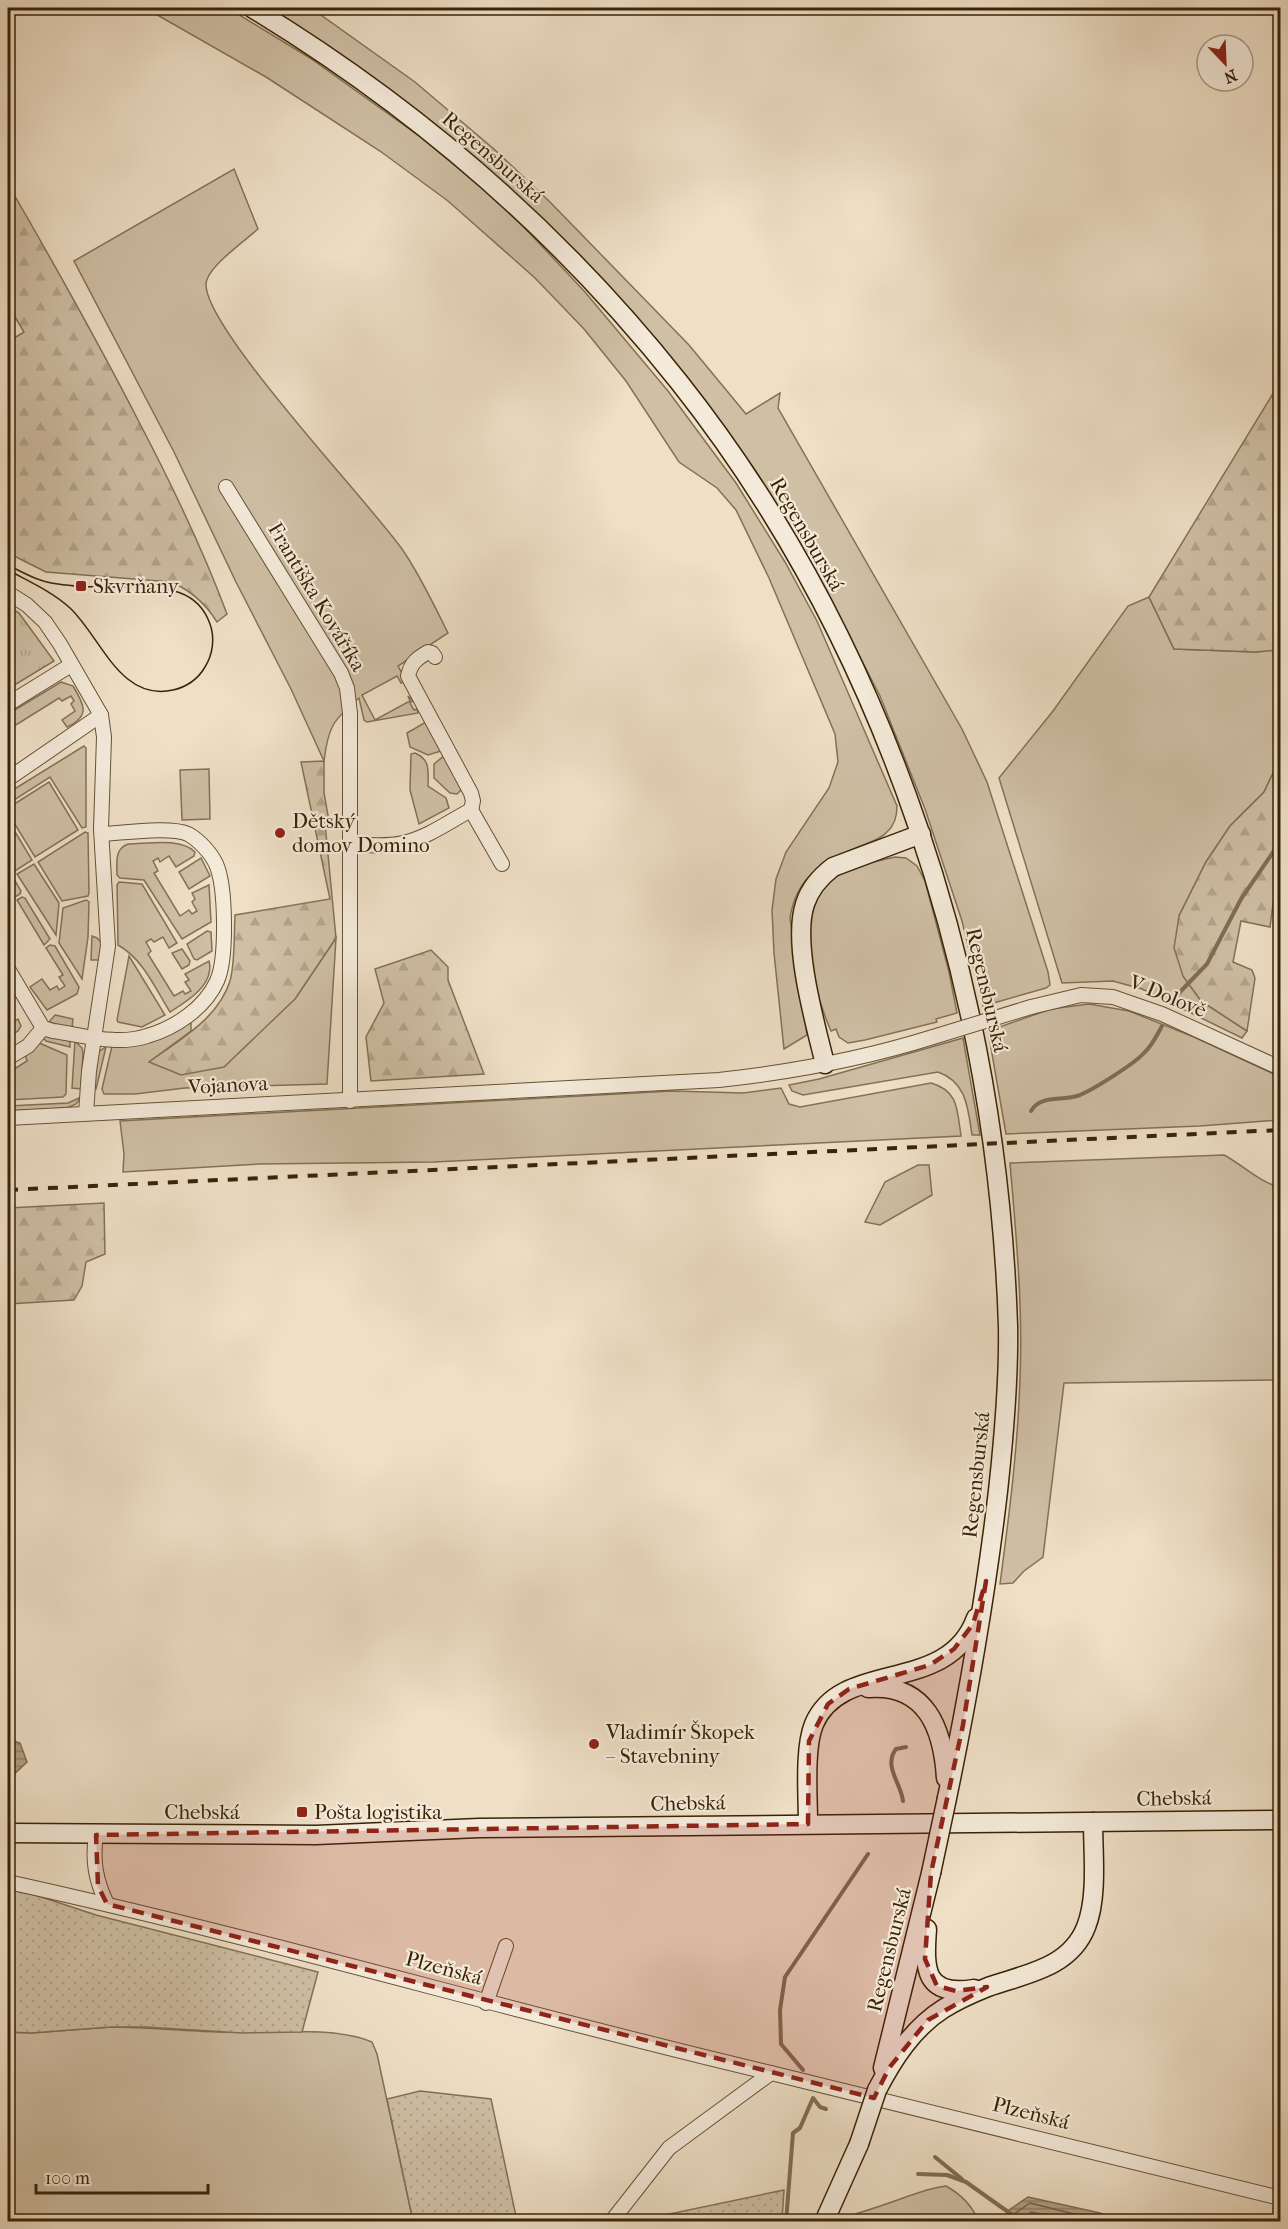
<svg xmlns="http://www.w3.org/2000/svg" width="1288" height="2229" viewBox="0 0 1288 2229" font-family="'IM FELL French Canon',serif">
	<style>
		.grass { fill: #cfbfa5; stroke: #847154; stroke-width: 1.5 }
		.forest { fill: url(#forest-firs); stroke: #847154; stroke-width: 1.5 }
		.park { fill: url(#park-tufts); stroke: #847154; stroke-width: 1.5 }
		.garden { fill: url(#garden-dots); stroke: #847154; stroke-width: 1.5 }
		.water { fill: url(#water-rules); stroke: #806d51; stroke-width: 1.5 }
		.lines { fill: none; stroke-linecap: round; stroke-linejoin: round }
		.shore { stroke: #746144; stroke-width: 1.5 }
		.stream { stroke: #806d51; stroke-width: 4 }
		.street-casing { stroke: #665234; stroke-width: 16 }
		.secondary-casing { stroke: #392304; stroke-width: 21 }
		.street { stroke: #f4eada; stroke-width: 14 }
		.secondary { stroke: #f4eada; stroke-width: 18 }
		.tram { stroke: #392304; stroke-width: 1.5 }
		.rail { stroke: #392304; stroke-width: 4; stroke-dasharray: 10 10; stroke-linecap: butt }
		.street-bridge-casing { stroke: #665234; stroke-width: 16; stroke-linecap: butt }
		.secondary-bridge-casing { stroke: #392304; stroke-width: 21; stroke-linecap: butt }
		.street-bridge { stroke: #f4eada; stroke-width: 14 }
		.secondary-bridge { stroke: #f4eada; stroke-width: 18 }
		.marked { fill: #8f2418; fill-opacity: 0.2; stroke: #8f2418; stroke-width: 4.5; stroke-dasharray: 12 8; stroke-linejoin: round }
		.poi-dot { fill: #8f2418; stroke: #f4eada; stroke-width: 2 }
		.labels { text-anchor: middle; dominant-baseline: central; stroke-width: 4.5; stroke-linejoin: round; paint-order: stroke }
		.street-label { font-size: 21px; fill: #392304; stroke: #f4eada }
		.poi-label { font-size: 21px; fill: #392304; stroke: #f4eada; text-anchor: start }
	</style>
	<defs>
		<pattern id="forest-firs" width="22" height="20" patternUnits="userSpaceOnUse" patternTransform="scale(1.5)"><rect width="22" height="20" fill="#cfbfa5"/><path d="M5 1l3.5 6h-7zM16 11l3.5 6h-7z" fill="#b2a48c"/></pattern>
		<pattern id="park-tufts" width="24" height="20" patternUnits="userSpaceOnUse" patternTransform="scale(1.5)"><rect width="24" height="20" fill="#cfbfa5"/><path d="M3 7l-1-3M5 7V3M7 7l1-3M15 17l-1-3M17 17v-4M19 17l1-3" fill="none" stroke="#b2a48c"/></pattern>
		<pattern id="garden-dots" width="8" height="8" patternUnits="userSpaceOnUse" patternTransform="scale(1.5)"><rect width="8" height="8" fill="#cfbfa5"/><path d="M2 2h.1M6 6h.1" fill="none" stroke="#b2a48c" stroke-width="1.8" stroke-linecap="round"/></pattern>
		<pattern id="water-rules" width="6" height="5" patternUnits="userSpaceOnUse" patternTransform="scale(1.5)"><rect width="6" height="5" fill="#b09f84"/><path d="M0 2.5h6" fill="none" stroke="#90816a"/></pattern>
	</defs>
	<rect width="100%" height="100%" fill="#eedfc6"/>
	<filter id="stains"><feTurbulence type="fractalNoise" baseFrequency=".00333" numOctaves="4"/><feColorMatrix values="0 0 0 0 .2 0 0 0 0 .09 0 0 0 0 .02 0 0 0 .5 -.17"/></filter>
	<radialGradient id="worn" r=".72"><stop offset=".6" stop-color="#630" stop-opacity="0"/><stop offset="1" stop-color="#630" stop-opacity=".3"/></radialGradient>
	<!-- grass -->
	<g class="grass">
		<path d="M145,8H228L310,58L422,138L507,209L585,292L668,391L736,483L785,562L817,621L897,806C897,816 895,825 887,832C880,840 867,843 858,847C822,862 796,877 790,918L807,1035L784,1049L774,953L772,910L776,879L786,852L829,788L838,762L835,734L769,578L736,510L717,488L679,462L626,381L584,329L535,278L448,201L380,151L266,77Z"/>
		<polygon points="265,8 311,8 415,82 495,150 550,202 689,345 746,414 780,393 778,408 962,729 987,782 1048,972 1050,985 1046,988 983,1006 962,921 925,809 880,696 827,593 755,470 704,401 653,337 416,110 355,65"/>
		<path d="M234,169L258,229C246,240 207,267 206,284C205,329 368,501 402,549C420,575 434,605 448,633L398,666L405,679L404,682L401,683L397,676L362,695L375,720L410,701L408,696L413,701L410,703L414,710L417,709L418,713L367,722L364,720L359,698C333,720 328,727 324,761L291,689L236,582L174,452L74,261Z"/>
		<polygon points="1149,597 1174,649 1256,652 1278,649 1276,767 1264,792 1230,826 1206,862 1179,916 1183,976 1201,1001 1247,1031 1242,1038 1142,989 1113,981 1062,983 999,778 1053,711 1128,606"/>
		<path d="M61,682L73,686C84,704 91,716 67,727L62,720L75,711L71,704L74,701L71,696L62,701L59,698L8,730V714Z"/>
		<polygon points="426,722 441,751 428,755 410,747 407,733"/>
		<polygon points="84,746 86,748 86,827 82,828 50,777 8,804 8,793"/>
		<path d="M415,753C431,760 428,771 428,786L446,798L449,808L419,824L410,790L411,754Z"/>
		<polygon points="445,755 463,788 457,794 450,793 434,778 434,764"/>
		<polygon points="209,769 210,819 182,820 180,770"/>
		<polygon points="49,782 78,830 35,857 8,813 8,808"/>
		<polygon points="8,820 32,860 15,871 8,859"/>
		<polygon points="85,832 88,833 89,893 88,896 62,901 38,862"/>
		<path d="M128,844C147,844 180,837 195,852L194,856L176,867L169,856L160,862L158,858L153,861L158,871L154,873L180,916L189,910L192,914L197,911L192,902L195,899L192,893L209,885L211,922L182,939L144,880L120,878L117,875C117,863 114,849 128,844Z"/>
		<path d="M895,857L906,858L917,866L925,881L949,972L957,1013L936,1019L937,1022L865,1040L848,1043L839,1037L836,1029L831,1031C812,987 789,902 842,873C858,864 878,861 895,857Z"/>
		<polygon points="201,858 210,876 189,889 179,872"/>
		<polygon points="34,864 59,903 56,935 17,874"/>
		<polygon points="8,869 21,891 20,894 15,897 8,885"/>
		<path d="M119,882L142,884L177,943L169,948L163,937L154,942L151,939L146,942L151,951L148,954L174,996L183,991L185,994L191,991L185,982L189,980L185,974L209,961C215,985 186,1002 170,1012C155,988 143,959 118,945L117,885Z"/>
		<polygon points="22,897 25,898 50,939 44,945 17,900"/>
		<polygon points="86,900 89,902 88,937 82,979 59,943 63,908"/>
		<polygon points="207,931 211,932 212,951 197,960 194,959 187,944"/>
		<polygon points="92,936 97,938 102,943 100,960 91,960"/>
		<path d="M336,938L327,1084L185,1088L135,1094H104L102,1089L112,1046C145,1048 163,1035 191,1020V1031L149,1062L295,999Z"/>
		<polygon points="50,945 55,946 79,987 77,994 47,1010 30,987 42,979 50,990 57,986 59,990 65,986 59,977 63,975 46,948"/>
		<polygon points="182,949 190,961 189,965 182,969 172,953"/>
		<polygon points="129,956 165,1015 142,1027 118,1022 117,1020"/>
		<polygon points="1089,1004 1129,1011 1194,1037 1280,1077 1280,1120 1200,1126 1006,1134 988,1031 1051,1009"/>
		<polygon points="55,1015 73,1019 72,1029 49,1022"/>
		<polygon points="18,1019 21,1026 18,1031 8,1037 8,1025"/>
		<polygon points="47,1035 70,1039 70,1047 46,1041 42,1037"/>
		<path d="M963,1038L980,1135H972C968,1109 967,1082 938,1072L803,1095L792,1091L789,1085L819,1079Z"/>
		<polygon points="75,1041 82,1048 83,1054 81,1089 72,1088"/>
		<polygon points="37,1042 67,1055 66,1094 63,1097 8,1100 8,1073 27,1061 25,1054"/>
		<polygon points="106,1047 96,1089 94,1088 97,1053"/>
		<path d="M931,1083C959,1091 957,1110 961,1136L434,1162L259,1164L123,1172L124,1154L120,1121L672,1091L743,1093L781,1088L789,1104L800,1107Z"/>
		<polygon points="81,1097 76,1104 67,1108 8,1111 8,1106 68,1103"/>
		<path d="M1224,1155C1243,1165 1260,1183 1280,1187V1380L1064,1383L1043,1557L1024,1571L1013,1583L1000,1584C1009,1516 1018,1447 1020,1378C1023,1306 1016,1234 1010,1163Z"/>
		<polygon points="918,1165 929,1165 932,1195 880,1225 865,1222 885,1182"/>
		<path d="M111,2027C146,2027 181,2031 217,2032C262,2034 332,2025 372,2042L377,2054L413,2221L8,2222V2032L31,2033Z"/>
		<path d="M946,2186C962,2195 971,2205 979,2221H839C853,2213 868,2211 883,2205C905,2198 923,2189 946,2186Z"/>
	</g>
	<!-- forest -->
	<g class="forest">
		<path d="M8,184C53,262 97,340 138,420C171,483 202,547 227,614L217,622C205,603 192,592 172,582L46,572L8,553V342L24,332L8,305Z"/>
		<polygon points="1280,382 1280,878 1274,896 1270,927 1241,921 1233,962 1252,970 1255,978 1247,1031 1201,1001 1183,976 1174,948 1179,916 1206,862 1230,826 1264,792 1276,767 1278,650 1256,652 1174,649 1149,597"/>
		<path d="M324,761V793L329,821L325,823L336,938L295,999L224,1067L181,1075L149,1062C179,1040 218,1019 230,981C235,964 234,934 235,915L330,899L301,762Z"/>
		<polygon points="431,950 448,967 448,980 484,1074 371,1081 366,1037 384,1003 375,969"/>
		<polygon points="104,1203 105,1254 86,1262 82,1286 74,1300 8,1304 8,1208"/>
	</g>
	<!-- park -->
	<polygon class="park" points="8,606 19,613 54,661 8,689"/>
	<!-- garden -->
	<g class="garden">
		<polygon points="8,1886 96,1915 318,1972 302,2032 242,2033 145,2027 111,2027 31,2033 8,2032"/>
		<polygon points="420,2091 491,2099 517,2221 413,2221 387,2099"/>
		<polygon points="784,2190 782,2221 636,2221"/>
	</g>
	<!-- water -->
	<g class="water">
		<polygon points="8,1739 20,1743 27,1762 10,1778 8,1777"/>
		<polygon points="1028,2197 1100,2213 1122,2221 1004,2221 1009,2210"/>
	</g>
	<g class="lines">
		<!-- shore -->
		<g class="shore">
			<polyline points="1011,2222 1014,2214 1030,2203 1106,2222"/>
			<polyline points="1019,2222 1031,2212 1076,2222"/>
		</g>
		<!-- stream -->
		<g class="stream">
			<polyline points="1173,1002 1178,994 1207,964 1241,899 1280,842"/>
			<path d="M1031,1111C1040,1095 1060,1101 1077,1096C1090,1092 1134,1064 1144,1053C1152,1046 1157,1035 1162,1026"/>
			<path d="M903,1801C901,1783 883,1766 896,1749L906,1747"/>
			<polyline points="803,2070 781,2044 780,2010 785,1977 868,1854"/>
			<polyline points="935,2157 962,2179"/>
			<polyline points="918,2174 947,2175 966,2182 1011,2214"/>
			<polyline points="786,2222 793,2133 800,2128 813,2098 820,2107 826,2109"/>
		</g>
		<defs>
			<g id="street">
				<polyline points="226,487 341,673 347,688 350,713 350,1101"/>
				<polyline points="8,593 27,605 45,622 60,644 101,715 104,737 101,829 108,946 89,1071 86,1113"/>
				<path d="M435,657L432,653L428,652C416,659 411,663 408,676L471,793L473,801L471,810"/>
				<polyline points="8,704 71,665"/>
				<polyline points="8,779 101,715"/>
				<path d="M351,844C368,845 386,847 403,843C427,838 450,821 471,810L502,864"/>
				<polyline points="8,969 43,1028"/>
				<polyline points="1031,1007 1081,995 1113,997 1162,1014 1280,1068"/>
				<path d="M8,1058L28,1046L43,1028L53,1031C84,1035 117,1046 147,1036C175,1028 205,1008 217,981C227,959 226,886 216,864C211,853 199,840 188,834C171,826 123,833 102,834"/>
				<path d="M8,1118L719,1080C792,1072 863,1059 933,1037"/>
				<path d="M96,1835C92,1861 96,1881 107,1904"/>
				<path d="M8,1882C264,1938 516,2013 771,2073"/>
				<polyline points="486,2003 506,1946"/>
				<polyline points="611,2222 669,2148 771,2073 1280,2198"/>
			</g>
			<g id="secondary">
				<path d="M252,8C415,107 560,232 679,382C889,647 997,990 1008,1326C1009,1381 1004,1436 998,1491C986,1594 968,1697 947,1798"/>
				<path d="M825,1064C815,1023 792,943 805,904C810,888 820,877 833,867L921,834"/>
				<path d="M868,1688C927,1683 943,1730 946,1778"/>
				<path d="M808,1824C808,1796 804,1748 814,1724C842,1658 948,1696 976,1618"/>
				<polyline points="8,1833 316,1835 479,1828 1280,1820"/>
				<path d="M927,1929C924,1969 924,1997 974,1989"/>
				<polyline points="883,2068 931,1873"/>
				<path d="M877,2090C893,2059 913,2028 943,2009C957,2000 973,1993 988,1987C1025,1974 1070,1968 1086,1927C1098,1897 1093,1854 1093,1822"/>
				<polyline points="824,2222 859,2144"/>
			</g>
		</defs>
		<!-- street casing -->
		<use href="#street" class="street-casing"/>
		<!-- secondary casing -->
		<use href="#secondary" class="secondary-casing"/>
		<!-- street -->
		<use href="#street" class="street"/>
		<!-- secondary -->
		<use href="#secondary" class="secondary"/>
		<!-- tram -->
		<path class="tram" d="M8,565C24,573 39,582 58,584C82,588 107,587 131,587C163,588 197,587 210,624C215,638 213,654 205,667C198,679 186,687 173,690C120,702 101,637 70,608C53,592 28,581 8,570"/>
		<!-- rail -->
		<polyline class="rail" points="8,1190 1280,1130"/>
		<defs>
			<polyline id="street-bridge" points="933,1037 1031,1007"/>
			<g id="secondary-bridge">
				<polyline points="931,1873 947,1798"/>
				<polyline points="859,2144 877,2090"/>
			</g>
		</defs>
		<!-- street-bridge casing -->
		<use href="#street-bridge" class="street-bridge-casing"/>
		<!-- secondary-bridge casing -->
		<use href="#secondary-bridge" class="secondary-bridge-casing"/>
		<!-- street-bridge -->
		<use href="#street-bridge" class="street-bridge"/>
		<!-- secondary-bridge -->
		<use href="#secondary-bridge" class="secondary-bridge"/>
	</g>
	<!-- marked area -->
	<path class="marked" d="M986,1581L963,1725L931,1873L925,1959L937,1986L956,1991L987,1987L928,2020L889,2068L874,2098L107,1904L98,1886L96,1835L808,1824L809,1741L828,1704L849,1689L930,1665L954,1649L973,1624Z"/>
	<!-- markers -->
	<g class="poi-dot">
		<rect x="75" y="580" width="12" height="12" rx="3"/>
		<circle cx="280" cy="833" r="6"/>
		<circle cx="594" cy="1744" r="6"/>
		<rect x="296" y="1806" width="12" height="12" rx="3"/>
	</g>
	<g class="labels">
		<!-- street labels -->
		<g class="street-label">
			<text transform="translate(493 157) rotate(41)">Regensburská</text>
			<text transform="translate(807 534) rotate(60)">Regensburská</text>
			<text transform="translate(317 597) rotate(59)">Františka Kováříka</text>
			<text transform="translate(987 990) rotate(77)">Regensburská</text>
			<text transform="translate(1168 996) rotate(22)">V Dolově</text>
			<text transform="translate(228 1085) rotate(-3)">Vojanova</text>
			<text transform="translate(976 1475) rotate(-84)">Regensburská</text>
			<text transform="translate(1174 1798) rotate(-1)">Chebská</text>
			<text transform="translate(688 1803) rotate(-1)">Chebská</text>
			<text x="202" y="1812">Chebská</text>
			<text transform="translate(889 1950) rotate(-76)">Regensburská</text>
			<text transform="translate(444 1968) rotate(15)">Plzeňská</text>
			<text transform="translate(1031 2113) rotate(14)">Plzeňská</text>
		</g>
		<!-- poi labels -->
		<g class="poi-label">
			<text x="93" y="586">Skvrňany</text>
			<text x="292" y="821">Dětský<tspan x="292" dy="24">domov Domino</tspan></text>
			<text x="606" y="1732">Vladimír Škopek<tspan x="606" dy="24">– Stavebniny</tspan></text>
			<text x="314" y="1812">Pošta logistika</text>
		</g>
	</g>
	<!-- margin -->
	<rect width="1288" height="2229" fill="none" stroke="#eedfc6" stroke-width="30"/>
	<rect x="9" y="9" width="1270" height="2211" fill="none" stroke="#392304" stroke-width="3"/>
	<rect x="15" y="15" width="1258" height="2199" fill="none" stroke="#392304" stroke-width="1.5"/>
	<!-- north arrow -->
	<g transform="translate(1225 63) rotate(157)"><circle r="28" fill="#f4eada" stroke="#a99a84" stroke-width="1.5"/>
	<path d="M0-4.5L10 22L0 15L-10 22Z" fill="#8f2418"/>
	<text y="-9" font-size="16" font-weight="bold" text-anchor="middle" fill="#392304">N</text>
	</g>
	<!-- scale -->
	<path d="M36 2184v9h172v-9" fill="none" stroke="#392304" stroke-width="3"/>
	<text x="45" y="2184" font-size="18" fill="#392304" stroke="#f4eada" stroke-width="4.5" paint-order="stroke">100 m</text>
	<rect width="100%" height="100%" filter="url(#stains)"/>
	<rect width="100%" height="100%" fill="url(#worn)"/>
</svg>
